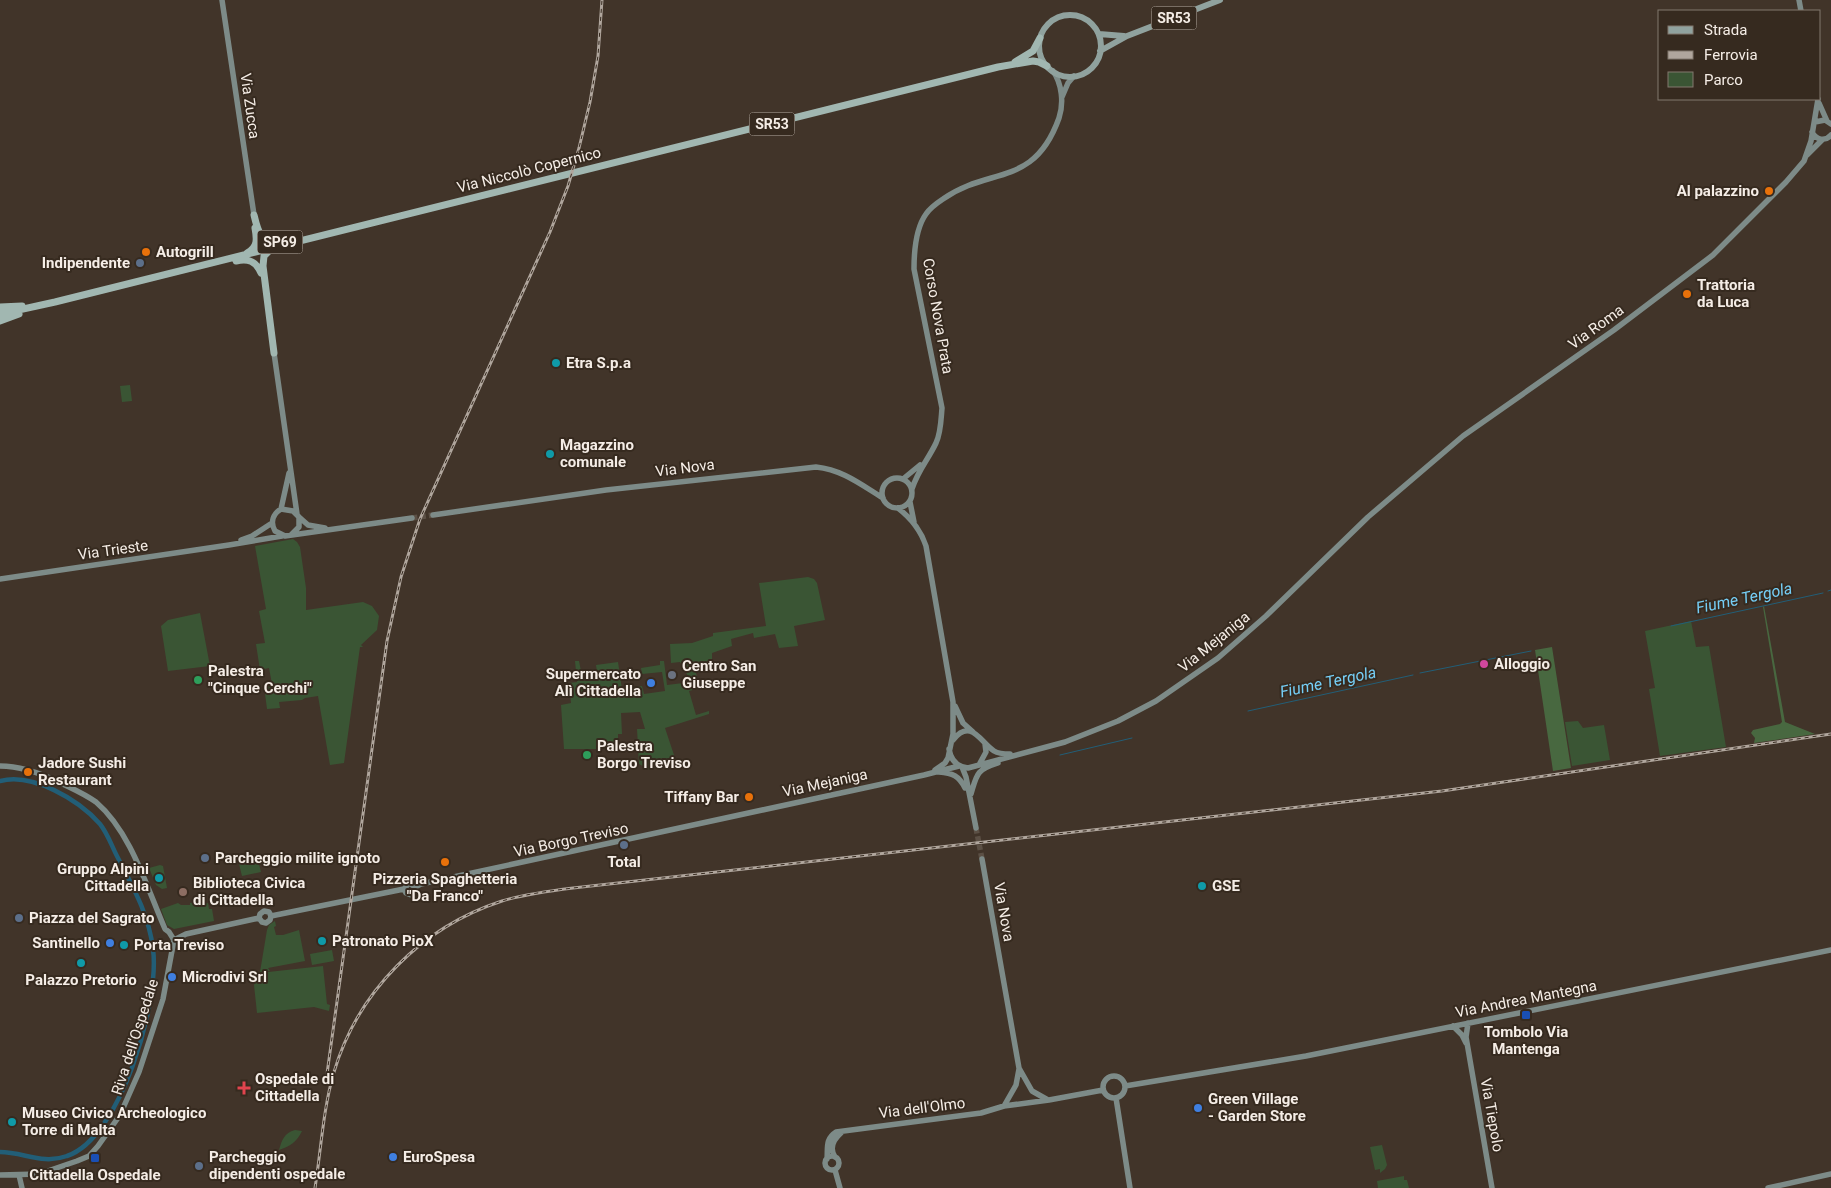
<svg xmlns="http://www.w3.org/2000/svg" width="1831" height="1188" viewBox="0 0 1831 1188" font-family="Roboto,sans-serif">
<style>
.green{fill:#3a5534}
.forest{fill:#486840}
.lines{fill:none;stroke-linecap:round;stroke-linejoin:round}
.stream{stroke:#225e77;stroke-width:1}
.canal{stroke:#225e77;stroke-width:4.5}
.secondary-tunnel{stroke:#5c5045;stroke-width:5.5;stroke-dasharray:5.5 3;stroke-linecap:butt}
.secondary{stroke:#7d8b88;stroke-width:5.5}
.primary{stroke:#90a29e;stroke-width:6}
.highway{stroke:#a1b7b1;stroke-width:7}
.rail-casing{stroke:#b0a69d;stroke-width:3}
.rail{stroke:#362a1f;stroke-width:1;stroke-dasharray:4;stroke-linecap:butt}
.food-dot{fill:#e8710a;stroke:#362a1f;stroke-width:2}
.service-dot{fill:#5c6f8a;stroke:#362a1f;stroke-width:2}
.culture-dot{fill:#0f9aa8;stroke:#362a1f;stroke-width:2}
.hotel-dot{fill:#d1479c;stroke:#362a1f;stroke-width:2}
.worship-dot{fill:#6b7280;stroke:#362a1f;stroke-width:2}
.leisure-dot{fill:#2e9e5b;stroke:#362a1f;stroke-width:2}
.shop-dot{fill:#3f7fe0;stroke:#362a1f;stroke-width:2}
.education-dot{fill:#8d6e63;stroke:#362a1f;stroke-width:2}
.transit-dot{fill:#1a4fb4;stroke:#362a1f;stroke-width:2}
.health-dot{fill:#e0444e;stroke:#362a1f;stroke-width:2}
.labels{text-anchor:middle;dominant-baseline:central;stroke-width:4;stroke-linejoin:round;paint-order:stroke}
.shield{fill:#362a1f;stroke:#bcb2aa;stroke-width:1}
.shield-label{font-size:14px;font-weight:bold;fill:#f5ede6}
.street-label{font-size:15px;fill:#f5ede6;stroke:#362a1f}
.poi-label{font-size:15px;font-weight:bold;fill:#f5ede6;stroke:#362a1f;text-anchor:start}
.water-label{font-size:16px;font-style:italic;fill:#75cef6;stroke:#362a1f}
</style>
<rect width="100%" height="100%" fill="#413429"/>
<path class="green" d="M 130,385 L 132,401 L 122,402 L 120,386 Z
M 293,539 L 297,542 L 300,547 L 306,588 L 306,610 L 363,602 L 372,606 L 379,616 L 377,630 L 361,645 L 363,647 L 360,647 L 344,763 L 330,765 L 318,696 L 305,698 L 302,700 L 279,702 L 280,708 L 267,709 L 264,686 L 272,684 L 269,668 L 260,670 L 256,644 L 265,643 L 259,611 L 266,609 L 255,546 Z
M 808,577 L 814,579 L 817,583 L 825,620 L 794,626 L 798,646 L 779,648 L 775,634 L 754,638 L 753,633 L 731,639 L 732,646 L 712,653 L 712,660 L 703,663 L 705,671 L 696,673 L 700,688 L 689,691 L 696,715 L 709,711 L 709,714 L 665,728 L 675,758 L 650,770 L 639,764 L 637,729 L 645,729 L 640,712 L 621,713 L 622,734 L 618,734 L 618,749 L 564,749 L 561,705 L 571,703 L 569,683 L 577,682 L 575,661 L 579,661 L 583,681 L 598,679 L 596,665 L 618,662 L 622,689 L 642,686 L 644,694 L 665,691 L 662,672 L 642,674 L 641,668 L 660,665 L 660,661 L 664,661 L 667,685 L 683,683 L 688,676 L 680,662 L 671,663 L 670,644 L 692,643 L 713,636 L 713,633 L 766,626 L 759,583 Z
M 200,613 L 210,666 L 168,671 L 161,626 L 168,620 Z
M 1691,621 L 1696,647 L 1709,646 L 1726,747 L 1660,756 L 1649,689 L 1655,688 L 1645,631 Z
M 1578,721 L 1583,728 L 1604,725 L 1610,760 L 1572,766 L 1565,722 Z
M 258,860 L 261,872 L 242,876 L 239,864 Z
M 160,865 L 163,866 L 167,888 L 162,889 L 156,885 L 149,868 Z
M 202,900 L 203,904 L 208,903 L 209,909 L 212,909 L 214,921 L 174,929 L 167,925 L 161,909 L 178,903 L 181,905 L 190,905 L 190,903 Z
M 275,921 L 276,926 L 274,927 L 276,935 L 283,935 L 299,930 L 305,961 L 268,968 L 270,971 L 260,972 L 267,930 L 269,925 Z
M 332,950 L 334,961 L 312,965 L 310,954 Z
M 323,966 L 327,1004 L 330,1005 L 329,1011 L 314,1007 L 257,1013 L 254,985 L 259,973 Z
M 295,1130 L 302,1131 C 297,1142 290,1146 279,1150 C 282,1140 284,1133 295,1130 Z
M 1382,1145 L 1387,1165 L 1385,1169 L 1380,1173 L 1380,1169 L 1375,1170 L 1370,1147 Z
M 1404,1176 L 1404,1180 L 1407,1180 L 1409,1188 L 1378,1188 L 1377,1181 Z"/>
<path class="forest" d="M 1764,606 L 1785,722 L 1815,734 L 1754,743 L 1755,738 L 1751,733 L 1753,730 L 1780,724 L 1782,722 L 1763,607 Z
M 1552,647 L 1571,768 L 1553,771 L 1535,650 Z"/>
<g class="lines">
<path class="stream" d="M 1828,591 L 1831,590
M 1671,626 L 1823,593
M 1420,673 L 1531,651
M 1248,711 L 1413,675
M 1060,755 L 1132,738"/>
<path class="canal" d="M 0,781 C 32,772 79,800 100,824 C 108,834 112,847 118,858 C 133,887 149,915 153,949 C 160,1001 121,1138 67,1156 C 42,1165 24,1152 0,1152"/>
<path class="secondary-tunnel" d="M 412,518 L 433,515
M 976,828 L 982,859"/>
<path class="secondary" d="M 222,0 L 254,215
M 1799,0 L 1801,11
M 1062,97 L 1068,83 L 1074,76
M 1819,103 L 1827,121
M 1815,122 L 1825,120 L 1831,124
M 1812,132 C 1816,140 1825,142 1831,135
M 1807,155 L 1822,140
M 274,353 L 297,514
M882 493a15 15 0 1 1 30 0a15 15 0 1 1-30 0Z
M 903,479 L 920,465
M 912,489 C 918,470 928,460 936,443 C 941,433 941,419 942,408 L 914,269 C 914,253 916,228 926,214 C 930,208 937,203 943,199 C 990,166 1034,188 1059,118 C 1064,103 1062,84 1053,71
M 910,502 L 914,522
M 898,508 C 911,518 921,531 926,546 L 953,702 L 953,734 L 948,758 L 945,763 L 935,770
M 281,509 L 289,473
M 433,515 L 606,490 L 816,467 C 843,470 860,484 883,498
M 299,517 L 308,525 L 325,528
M 291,535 L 299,527 L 299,517 L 293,511 L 281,509 C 273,514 270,522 275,531 L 285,536 L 412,518
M 241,540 L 252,536 L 272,523
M 0,579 L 229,545 L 282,536
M 955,706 L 963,723 L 973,732
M 953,740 C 971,717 981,743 994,751 C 999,754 1004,754 1010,754
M 949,749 C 951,761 957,767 968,768 L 1065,742 L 1118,721 L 1156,701 L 1218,658 L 1266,616 L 1368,517 L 1463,436 L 1614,330 L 1713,255 L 1786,182 L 1804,161 L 1811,141 L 1818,99
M 980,763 L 986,752 L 985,744
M 0,766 C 21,766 40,773 59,782 C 71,788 85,794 96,802 C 131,832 147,888 165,929 L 169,932 L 174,940 L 163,999 L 139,1072 L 120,1115 L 98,1146 L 89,1156 L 77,1161 L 39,1174 L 0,1175
M 962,767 L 966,777 L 976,828
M 939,772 C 953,773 959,776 965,788
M 971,794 C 977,774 976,770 998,763
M 982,859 L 1019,1068 L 1032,1091 L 1048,1100
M 404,889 L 406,893 L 411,895 L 415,892 L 415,887 L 421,884 L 924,775 L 959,766
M 271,916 L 404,889 L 409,883 L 415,887
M 259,918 L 260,914 L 264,911 L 269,912 L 271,916
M 174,940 L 186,934 L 259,918 L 262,922 L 266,923 L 270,920 L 271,916
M 1468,1023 L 1466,1037 L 1492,1188
M 1453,1026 L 1462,1035 L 1466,1043
M1103 1087a11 11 0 1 1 22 0a11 11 0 1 1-22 0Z
M 1125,1086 L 1306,1056 L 1831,950
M 1116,1098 L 1130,1188
M 1004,1106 L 1016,1085 L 1019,1069
M825 1163a7 7 0 1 1 14 0a7 7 0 1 1-14 0Z
M 835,1157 C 829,1148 833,1140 841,1133
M 827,1159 C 828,1148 825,1139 836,1132 L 981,1113 L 1004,1106 L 1049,1100 L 1103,1090
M 835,1170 L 840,1188
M 19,1175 L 22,1188
M 1768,1188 L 1831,1174"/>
<path class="primary" d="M1039 46a31 31 0 1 1 62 0a31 31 0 1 1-62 0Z
M 1099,34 L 1124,36
M 1100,51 L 1127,36 L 1220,0"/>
<path class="highway" d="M 1015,62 L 1033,51 L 1040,38
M 254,215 C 258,232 261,246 282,241
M 271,249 L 264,256 L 263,266 L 274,353
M 247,253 C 258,247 257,239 255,228
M 236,261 C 248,258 256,261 261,273
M 0,307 L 22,306
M 0,314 L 55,302 L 998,67 L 1033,61 L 1039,62 L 1047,66
M 0,321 L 19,314"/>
<defs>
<path id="rail" d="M 326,1081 L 387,641 L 401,577 L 420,519 L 550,232 L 568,186 L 579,148 L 590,102 L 598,56 L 602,0
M 315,1188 C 321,1150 323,1109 334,1072 C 358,991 422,927 502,901 C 525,894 549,891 573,888 L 1442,791 L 1831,734"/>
</defs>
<use href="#rail" class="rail-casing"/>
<use href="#rail" class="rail"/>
</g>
<g class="food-dot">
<circle cx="1769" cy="191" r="5"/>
<circle cx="146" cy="252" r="5"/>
<circle cx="1687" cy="294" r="5"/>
<circle cx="28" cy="772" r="5"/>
<circle cx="749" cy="797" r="5"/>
<circle cx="445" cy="862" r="5"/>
</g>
<g class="service-dot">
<circle cx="140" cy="263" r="5"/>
<circle cx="624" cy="845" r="5"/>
<circle cx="205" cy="858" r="5"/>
<circle cx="19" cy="918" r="5"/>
<circle cx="199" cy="1166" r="5"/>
</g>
<g class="culture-dot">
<circle cx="556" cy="363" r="5"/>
<circle cx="550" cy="454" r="5"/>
<circle cx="159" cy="878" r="5"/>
<circle cx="1202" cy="886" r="5"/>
<circle cx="322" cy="941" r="5"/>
<circle cx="124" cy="945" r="5"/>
<circle cx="81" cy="963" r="5"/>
<circle cx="12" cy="1122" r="5"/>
</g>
<circle class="hotel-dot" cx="1484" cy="664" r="5"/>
<circle class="worship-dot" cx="672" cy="675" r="5"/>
<g class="leisure-dot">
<circle cx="198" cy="680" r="5"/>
<circle cx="587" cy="755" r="5"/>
</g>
<g class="shop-dot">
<circle cx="651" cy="683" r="5"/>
<circle cx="110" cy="943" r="5"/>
<circle cx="172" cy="977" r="5"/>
<circle cx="1198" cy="1108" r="5"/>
<circle cx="393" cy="1157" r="5"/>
</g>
<circle class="education-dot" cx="183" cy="892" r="5"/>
<g class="transit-dot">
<rect x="1521" y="1010" width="10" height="10" rx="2.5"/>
<rect x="90" y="1153" width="10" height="10" rx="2.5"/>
</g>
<path class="health-dot" d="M241.5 1080.5h5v5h5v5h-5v5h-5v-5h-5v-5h5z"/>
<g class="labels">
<g class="shield">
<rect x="1151.5" y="6.5" width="45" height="23" rx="4"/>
<rect x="749.5" y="112.5" width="45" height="23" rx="4"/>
<rect x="257.5" y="230.5" width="45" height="23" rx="4"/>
</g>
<g class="shield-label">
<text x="1174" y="18">SR53</text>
<text x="772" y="124">SR53</text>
<text x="280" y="242">SP69</text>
</g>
<g class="street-label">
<text transform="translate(250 106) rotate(82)">Via Zucca</text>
<text transform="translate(529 170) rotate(-14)">Via Niccolò Copernico</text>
<text transform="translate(938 316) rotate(80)">Corso Nova Prata</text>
<text transform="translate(1596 327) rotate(-36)">Via Roma</text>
<text transform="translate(685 468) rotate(-7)">Via Nova</text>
<text transform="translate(113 550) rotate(-8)">Via Trieste</text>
<text transform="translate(1214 642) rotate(-39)">Via Mejaniga</text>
<text transform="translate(825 783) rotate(-12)">Via Mejaniga</text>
<text transform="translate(571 840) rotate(-12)">Via Borgo Treviso</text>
<text transform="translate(1004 912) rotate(80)">Via Nova</text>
<text transform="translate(1526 999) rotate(-11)">Via Andrea Mantegna</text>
<text transform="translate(135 1037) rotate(-72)">Riva dell'Ospedale</text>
<text transform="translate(922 1108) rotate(-7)">Via dell'Olmo</text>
<text transform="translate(1492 1115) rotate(80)">Via Tiepolo</text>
</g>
<g class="poi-label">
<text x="1759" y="191" text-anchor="end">Al palazzino</text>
<text x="156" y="252">Autogrill</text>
<text x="130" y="263" text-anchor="end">Indipendente</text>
<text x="1697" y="285">Trattoria<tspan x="1697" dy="17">da Luca</tspan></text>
<text x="566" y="363">Etra S.p.a</text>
<text x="560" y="445">Magazzino<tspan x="560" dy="17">comunale</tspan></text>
<text x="1494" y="664">Alloggio</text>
<text x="682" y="666">Centro San<tspan x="682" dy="17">Giuseppe</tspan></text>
<text x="208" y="671">Palestra<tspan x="208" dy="17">"Cinque Cerchi"</tspan></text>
<text x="641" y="674" text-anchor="end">Supermercato<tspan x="641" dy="17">Alì Cittadella</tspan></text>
<text x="597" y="746">Palestra<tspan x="597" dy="17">Borgo Treviso</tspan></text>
<text x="38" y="763">Jadore Sushi<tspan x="38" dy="17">Restaurant</tspan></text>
<text x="739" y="797" text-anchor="end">Tiffany Bar</text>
<text x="215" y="858">Parcheggio milite ignoto</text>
<text x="624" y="862" text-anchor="middle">Total</text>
<text x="149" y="869" text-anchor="end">Gruppo Alpini<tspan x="149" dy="17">Cittadella</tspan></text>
<text x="445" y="879" text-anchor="middle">Pizzeria Spaghetteria<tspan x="445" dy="17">"Da Franco"</tspan></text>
<text x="193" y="883">Biblioteca Civica<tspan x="193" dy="17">di Cittadella</tspan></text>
<text x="1212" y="886">GSE</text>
<text x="29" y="918">Piazza del Sagrato</text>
<text x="332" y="941">Patronato PioX</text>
<text x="100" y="943" text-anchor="end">Santinello</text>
<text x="134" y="945">Porta Treviso</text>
<text x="182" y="977">Microdivi Srl</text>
<text x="81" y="980" text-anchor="middle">Palazzo Pretorio</text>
<text x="1526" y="1032" text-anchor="middle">Tombolo Via<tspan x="1526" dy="17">Mantenga</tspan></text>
<text x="255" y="1079">Ospedale di<tspan x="255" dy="17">Cittadella</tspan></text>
<text x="1208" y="1099">Green Village<tspan x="1208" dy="17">- Garden Store</tspan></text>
<text x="22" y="1113">Museo Civico Archeologico<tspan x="22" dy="17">Torre di Malta</tspan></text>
<text x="209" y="1157">Parcheggio<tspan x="209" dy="17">dipendenti ospedale</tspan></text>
<text x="403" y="1157">EuroSpesa</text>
<text x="95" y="1175" text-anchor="middle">Cittadella Ospedale</text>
</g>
<g class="water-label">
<text transform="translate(1744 598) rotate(-12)">Fiume Tergola</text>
<text transform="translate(1328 682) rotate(-12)">Fiume Tergola</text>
</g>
</g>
<rect x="1658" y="10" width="162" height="90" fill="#362a1f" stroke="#82786f"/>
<rect x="1668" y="26" width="25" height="8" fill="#90a29e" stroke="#82786f"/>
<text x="1704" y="35" font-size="15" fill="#f5ede6">Strada</text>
<rect x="1668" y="51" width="25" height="8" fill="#b0a69d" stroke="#82786f"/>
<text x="1704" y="60" font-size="15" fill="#f5ede6">Ferrovia</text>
<rect x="1668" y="72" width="25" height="15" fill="#3a5534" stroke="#82786f"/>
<text x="1704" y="85" font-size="15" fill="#f5ede6">Parco</text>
</svg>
